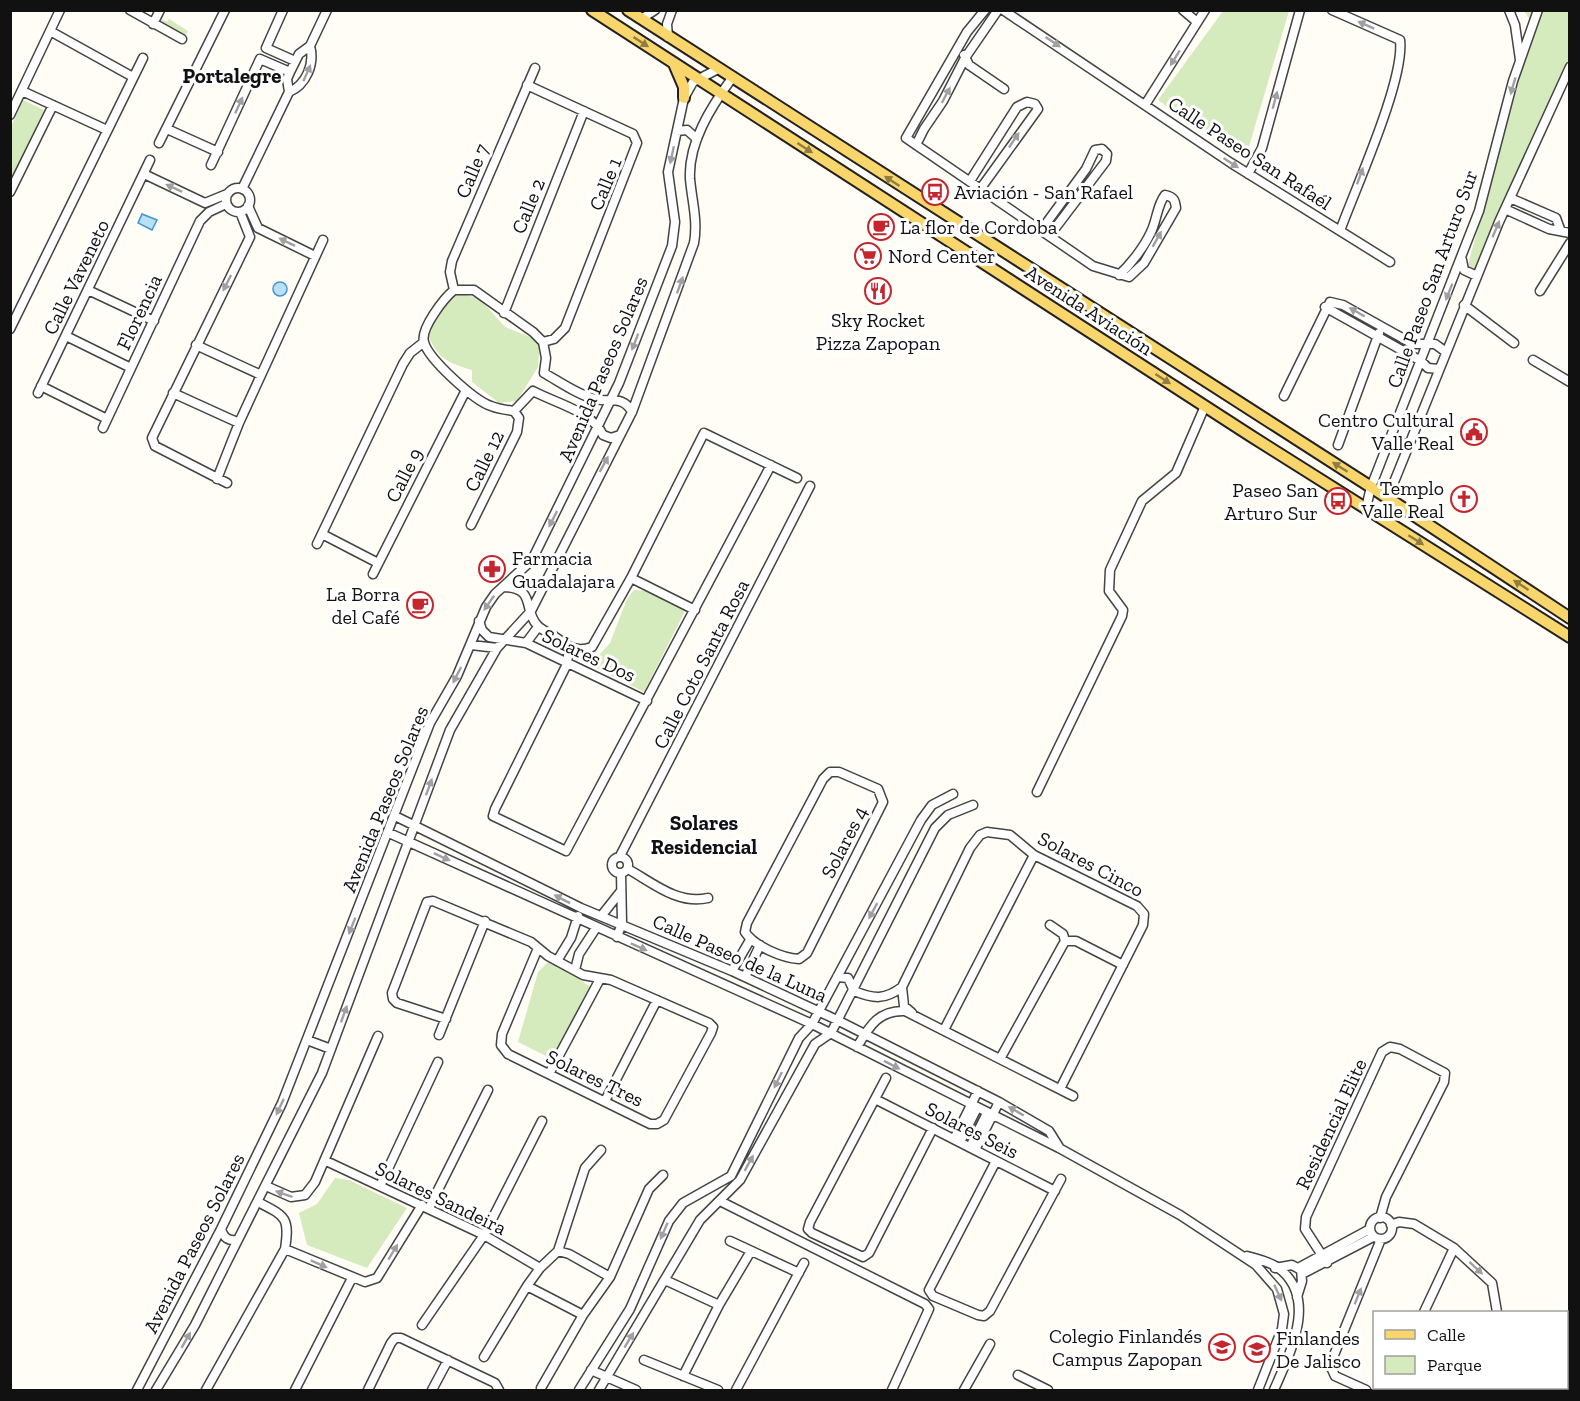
<svg xmlns="http://www.w3.org/2000/svg" width="1580" height="1401" viewBox="0 0 1580 1401" font-family="'Zilla Slab',serif">
<style>
.green{fill:#d5ebbd}
.water{fill:#b9e0f7;stroke:#3f96cf;stroke-width:1.5}
.lines{fill:none;stroke-linecap:round;stroke-linejoin:round}
.minor-casing{stroke:#444;stroke-width:11}
.major-casing{stroke:#222;stroke-width:14}
.minor{stroke:#fff;stroke-width:8}
.major{stroke:#f9d66b;stroke-width:10}
.oneway{fill:#a0a0a0}
.oneway2{fill:#917d42}
.labels{text-anchor:middle;dominant-baseline:central;stroke-width:6;stroke-linejoin:round;paint-order:stroke}
.street-label{font-size:20px;fill:#111;stroke:#fff}
.poi-label{font-size:20px;fill:#111;stroke:#fff;text-anchor:start}
.neighbourhood-label{font-size:21px;font-weight:bold;fill:#111;stroke:#fff}
</style>
<rect width="100%" height="100%" fill="#fffdf5"/>
<path class="green" d="M 1223,11 L 1289,11 L 1245,160 L 1158,100 Z
M 1524,11 L 1569,11 L 1569,62 L 1477,270 L 1468,265 L 1522,64 L 1535,27 Z
M 162,19 L 167,22 L 169,19 L 188,31 L 186,35 L 161,22 Z
M 23,100 L 44,110 L 11,180 L 11,127 Z
M 456,293 L 479,298 L 505,327 L 540,341 L 538,367 L 517,401 L 499,403 L 472,382 L 472,370 C 445,362 438,358 426,332 Z
M 634,590 C 655,591 669,597 685,611 L 644,692 L 590,665 L 610,643 L 627,599 Z
M 548,962 L 565,969 L 590,987 L 554,1060 L 518,1042 L 538,972 Z
M 335,1178 L 349,1180 L 407,1208 L 367,1268 L 307,1245 L 299,1213 L 317,1204 Z"/>
<path class="water" d="M 142,214 L 157,220 L 152,230 L 138,223 Z
M273 289a7 7 0 1 1 14 0a7 7 0 1 1-14 0Z"/>
<g class="lines">
<defs>
<path id="minor" d="M 130,10 L 182,39
M 283,10 L 266,48 L 295,61
M 985,10 L 967,32 L 906,138 L 1093,266 L 1129,277 L 1144,263 L 1176,208 C 1175,200 1174,197 1165,195 C 1157,205 1157,220 1151,232 C 1144,247 1131,264 1119,275
M 1003,10 L 1231,163 L 1390,262
M 1183,10 L 1197,22
M 1332,10 L 1400,40 C 1405,80 1355,189 1340,231
M 1509,10 L 1515,25 L 1520,60
M 641,19 L 655,10
M 153,24 L 160,10
M 50,31 L 133,77
M 668,37 L 667,24 L 672,10
M 964,55 L 969,65 L 1004,89
M 527,85 L 633,134 L 637,143 L 565,328 L 554,339 L 543,342
M 22,91 L 107,130
M 289,92 C 306,85 315,64 310,46
M 1145,105 L 1205,10
M 10,115 L 60,10
M 167,129 L 218,152
M 677,131 L 687,130 L 697,139
M 159,143 L 225,10
M 916,145 L 924,129 L 943,101 L 965,58 L 998,10
M 211,165 L 260,59 L 290,72
M 144,174 L 205,203 L 227,194
M 1248,174 L 1262,148 L 1300,10
M 970,181 L 1017,107 L 1027,102 L 1035,104 L 1038,109 L 981,188
M226 200a12 12 0 1 1 24 0a12 12 0 1 1-24 0Z
M 242,189 L 289,92 L 287,79 L 290,72 L 299,54 L 310,46 L 327,10
M 10,192 L 53,105
M 1510,198 L 1556,218 L 1560,229
M 248,206 L 258,228 L 315,256
M 1505,209 L 1549,229 L 1570,233
M 1042,229 L 1086,169 L 1095,150 L 1102,149 L 1107,154 L 1106,161 L 1050,235
M 1462,260 L 1464,270 L 1477,276
M 88,290 L 154,321
M 454,290 L 450,272 L 452,261 L 535,68
M 1540,291 L 1570,243
M 1464,305 L 1514,343
M 1325,307 L 1421,361 L 1428,368 L 1439,369
M 504,313 L 584,111
M 10,329 L 143,58
M 66,336 L 131,368
M 196,345 L 261,375
M 1533,360 L 1570,382
M 41,386 L 107,419
M 38,393 L 150,160
M 173,393 L 239,423
M 1284,396 L 1330,302 L 1343,305 L 1413,344 L 1435,344 L 1446,352
M 514,411 C 507,410 498,409 491,406 C 475,401 428,359 424,342 C 420,329 444,298 454,290 L 474,290 L 533,332 L 543,342 L 546,358 L 544,373 C 560,382 578,395 595,399 C 611,403 623,395 632,412
M 514,411 L 533,391 C 555,403 592,411 603,435 L 611,438 L 620,435
M 103,428 L 200,221 L 209,212 L 226,204
M 1391,438 L 1408,445
M 1338,445 L 1379,333
M 217,479 L 239,423 L 323,240
M 227,483 L 155,446 L 152,438 L 250,237 L 240,212
M 1388,497 L 1499,222 L 1570,67
M 1366,508 L 1371,487 L 1479,211 L 1513,81 L 1538,10
M 471,525 L 517,432 L 519,418 L 514,411
M 322,534 L 378,563
M 317,544 L 403,364 L 410,353 L 424,342
M 373,574 L 466,390
M 631,578 L 695,610
M 504,587 C 537,588 522,610 538,626 C 542,630 549,633 554,636 C 568,646 575,653 592,647 L 631,578 L 704,433 L 797,478
M 479,621 L 482,630 L 489,637 L 526,643 L 647,701
M 526,643 L 538,627
M 471,645 L 497,648
M 569,648 L 567,664 L 495,809 L 493,816 L 566,851 L 771,465
M 830,772 L 839,772 L 878,789 L 883,802 L 807,953 L 799,959 C 782,958 754,946 745,932 L 747,923 L 823,779 Z
M 1037,792 L 1122,616 L 1123,610 L 1109,591 L 1110,570 L 1142,501 L 1176,473 L 1205,406
M 395,816 L 581,908 L 732,971 L 837,1020 L 999,1102 L 1049,1131 L 1059,1147
M 389,833 L 812,1024 L 1059,1148 L 1180,1215 L 1256,1265 L 1277,1289 L 1284,1314 L 1282,1329 L 1258,1390
M 620,856 L 810,486
M612 865a8 8 0 1 1 16 0a8 8 0 1 1-16 0Z
M 628,869 C 653,883 678,905 708,898
M 602,915 L 621,891
M 1050,925 L 1063,934 L 1065,941
M 617,937 L 622,923 L 621,873
M 557,961 L 571,938 L 578,916
M 575,970 L 579,954 L 596,928
M 732,971 L 750,940
M 745,977 L 760,945
M 837,977 L 848,978 L 854,991 C 874,999 885,1000 902,987 L 970,848 L 980,835 L 987,832 L 1010,835 L 1034,855 L 1137,906 L 1144,914 L 1143,925 L 1060,1089
M 902,987 L 904,1006 L 912,1013
M 446,1019 L 397,1003 L 393,999 L 392,993 L 427,902 L 433,901 L 531,942 L 548,956 L 583,975 L 611,980 L 709,1023 L 713,1027 L 711,1033 L 664,1120 L 657,1124 L 650,1124 L 508,1054 L 501,1045 L 502,1034 L 538,948
M 944,1030 L 1034,855
M 439,1035 L 485,921
M 307,1040 L 331,1049
M 857,1047 C 869,1027 878,1010 905,1011 L 1073,1096
M 1000,1059 L 1065,941 L 1076,941 L 1123,965
M 549,1074 L 600,979
M 886,1078 L 810,1222 L 808,1229 L 812,1233 L 863,1257 L 869,1253 L 933,1128
M 875,1099 L 1055,1191
M 605,1101 L 657,1000
M 954,1139 L 978,1091
M 960,1142 L 977,1108
M 970,1147 L 987,1113
M 975,1150 L 999,1102
M 326,1161 L 484,1235 L 540,1268
M 996,1161 L 929,1290 L 933,1296 L 978,1315 L 984,1316 L 990,1311 L 1061,1179
M 266,1186 L 291,1197 L 305,1195 L 315,1182 L 378,1036
M 380,1186 L 438,1062
M 720,1201 L 925,1304 L 929,1309 L 892,1390
M 429,1208 L 488,1090
M1370 1228a11 11 0 1 1 22 0a11 11 0 1 1-22 0Z
M 1391,1225 L 1399,1222 L 1414,1224 L 1454,1248 L 1492,1283 L 1497,1312
M 221,1229 C 224,1238 228,1241 237,1240
M 730,1241 L 799,1273
M 285,1249 L 365,1282 L 377,1278 L 422,1205
M 558,1251 L 585,1168 L 601,1150
M 1247,1256 C 1257,1259 1268,1261 1277,1267 C 1320,1297 1289,1355 1274,1390
M 1327,1263 L 1305,1229 L 1306,1217 L 1382,1052 L 1390,1047 L 1400,1049 L 1445,1073 L 1444,1082 L 1386,1197 L 1380,1218
M 1275,1268 L 1292,1265 L 1301,1270 L 1302,1281 L 1297,1297
M 1298,1268 L 1370,1229
M 1302,1274 L 1373,1237
M 665,1280 L 719,1305
M 1424,1312 L 1454,1248
M 583,1315 L 527,1286 L 540,1268 L 558,1251 L 569,1254 L 610,1277
M 422,1325 L 484,1235 L 542,1121
M 484,1357 L 527,1286
M 644,1360 L 718,1390
M 591,1370 L 636,1390
M 1018,1375 L 1048,1390
M 683,1376 L 719,1305 L 751,1251
M 541,1388 L 583,1315 L 610,1277 L 649,1189 L 663,1175
M 137,1390 L 221,1229 L 282,1103 L 430,723 L 457,676 L 486,607 L 495,594 L 532,560 L 619,383 L 672,246 L 675,222 L 668,172 L 684,98 L 693,82 L 718,69
M 156,1390 L 195,1325 L 322,1073 L 450,730 L 497,648 L 531,611 L 632,412 L 694,243 C 698,221 692,201 690,179 C 688,143 711,107 732,78
M 206,1390 L 285,1249 C 290,1217 285,1216 258,1202
M 295,1390 L 352,1278
M 368,1390 L 391,1343 L 395,1338 L 401,1338 L 495,1383 L 499,1390
M 432,1390 L 448,1360
M 579,1390 L 630,1309 L 669,1221 L 683,1203 L 731,1176 L 799,1038 L 812,1024 L 921,820 L 932,805 L 953,794
M 599,1390 L 700,1220 L 740,1180 L 815,1044 L 831,1033 L 935,828 L 948,815 L 973,805
M 736,1390 L 804,1263
M 964,1390 L 990,1344
M 1366,1390 L 1335,1376 L 1330,1365 L 1381,1239
M 1387,1390 L 1388,1388
M 1466,1390 L 1467,1388"/>
<path id="major" d="M 592,10 L 1251,436 L 1570,637
M 628,10 L 1371,487 L 1570,618
M 675,66 L 684,87 L 684,98"/>
</defs>
<use href="#minor" class="minor-casing"/>
<use href="#major" class="major-casing"/>
<use href="#minor" class="minor"/>
<use href="#major" class="major"/>
</g>
<defs><path id="oneway-solid" d="M-6-.8H1V-3.2L6.5 0L1 3.2V.8H-6Z" transform="scale(1.5)"/></defs>
<g class="oneway">
<use href="#oneway-solid" transform="translate(1366 25) rotate(-156)"/>
<use href="#oneway-solid" transform="translate(1053 42) rotate(34)"/>
<use href="#oneway-solid" transform="translate(1175 58) rotate(122)"/>
<use href="#oneway-solid" transform="translate(307 73) rotate(-66)"/>
<use href="#oneway-solid" transform="translate(1513 86) rotate(106)"/>
<use href="#oneway-solid" transform="translate(946 95) rotate(-62)"/>
<use href="#oneway-solid" transform="translate(1275 100) rotate(-75)"/>
<use href="#oneway-solid" transform="translate(239 105) rotate(-65)"/>
<use href="#oneway-solid" transform="translate(1014 140) rotate(-56)"/>
<use href="#oneway-solid" transform="translate(672 155) rotate(102)"/>
<use href="#oneway-solid" transform="translate(1231 163) rotate(33)"/>
<use href="#oneway-solid" transform="translate(1360 176) rotate(-70)"/>
<use href="#oneway-solid" transform="translate(174 188) rotate(-155)"/>
<use href="#oneway-solid" transform="translate(1496 229) rotate(-67)"/>
<use href="#oneway-solid" transform="translate(1157 239) rotate(-61)"/>
<use href="#oneway-solid" transform="translate(287 242) rotate(-154)"/>
<use href="#oneway-solid" transform="translate(227 283) rotate(117)"/>
<use href="#oneway-solid" transform="translate(680 285) rotate(-70)"/>
<use href="#oneway-solid" transform="translate(1449 292) rotate(112)"/>
<use href="#oneway-solid" transform="translate(1357 312) rotate(-150)"/>
<use href="#oneway-solid" transform="translate(635 342) rotate(111)"/>
<use href="#oneway-solid" transform="translate(604 464) rotate(-62)"/>
<use href="#oneway-solid" transform="translate(553 519) rotate(117)"/>
<use href="#oneway-solid" transform="translate(489 603) rotate(125)"/>
<use href="#oneway-solid" transform="translate(457 675) rotate(117)"/>
<use href="#oneway-solid" transform="translate(429 787) rotate(-70)"/>
<use href="#oneway-solid" transform="translate(442 857) rotate(25)"/>
<use href="#oneway-solid" transform="translate(562 899) rotate(-153)"/>
<use href="#oneway-solid" transform="translate(873 911) rotate(118)"/>
<use href="#oneway-solid" transform="translate(352 926) rotate(112)"/>
<use href="#oneway-solid" transform="translate(639 947) rotate(24)"/>
<use href="#oneway-solid" transform="translate(344 1014) rotate(-70)"/>
<use href="#oneway-solid" transform="translate(892 1065) rotate(27)"/>
<use href="#oneway-solid" transform="translate(778 1080) rotate(116)"/>
<use href="#oneway-solid" transform="translate(280 1107) rotate(115)"/>
<use href="#oneway-solid" transform="translate(1016 1111) rotate(-150)"/>
<use href="#oneway-solid" transform="translate(749 1163) rotate(-61)"/>
<use href="#oneway-solid" transform="translate(284 1194) rotate(-161)"/>
<use href="#oneway-solid" transform="translate(664 1231) rotate(114)"/>
<use href="#oneway-solid" transform="translate(393 1252) rotate(-59)"/>
<use href="#oneway-solid" transform="translate(319 1264) rotate(24)"/>
<use href="#oneway-solid" transform="translate(1476 1268) rotate(43)"/>
<use href="#oneway-solid" transform="translate(1278 1293) rotate(65)"/>
<use href="#oneway-solid" transform="translate(1358 1296) rotate(-68)"/>
<use href="#oneway-solid" transform="translate(186 1340) rotate(-60)"/>
<use href="#oneway-solid" transform="translate(629 1340) rotate(-59)"/>
</g>
<g class="oneway2">
<use href="#oneway-solid" transform="translate(641 42) rotate(33)"/>
<use href="#oneway-solid" transform="translate(805 148) rotate(33)"/>
<use href="#oneway-solid" transform="translate(892 181) rotate(-147)"/>
<use href="#oneway-solid" transform="translate(1163 379) rotate(33)"/>
<use href="#oneway-solid" transform="translate(1340 467) rotate(-148)"/>
<use href="#oneway-solid" transform="translate(1416 540) rotate(32)"/>
<use href="#oneway-solid" transform="translate(1521 585) rotate(-147)"/>
</g>
<defs>
<symbol id="bus-ring" viewBox="-11 -11 22 22"><circle r="9.5" fill="#fff" stroke="#c4262e" stroke-width="1.5"/><path d="M-5-6H5V4H4V6H2V4H-2V6H-4V4H-5ZM-3.5-4V0h7V-4ZM-3.5 1.2v1.5H-2V1.2ZM2 1.2v1.5H3.5V1.2Z" fill="#c4262e"/></symbol>
<symbol id="cafe-ring" viewBox="-11 -11 22 22"><circle r="9.5" fill="#fff" stroke="#c4262e" stroke-width="1.5"/><path d="M-5.5-4.5H6V0H3Q3 3.5 0 3.5H-2.5Q-5.5 3.5-5.5 0ZM3-3.2v2h1.7v-2ZM-6 4.5H4V6H-6Z" fill="#c4262e"/></symbol>
<symbol id="supermarket-ring" viewBox="-11 -11 22 22"><circle r="9.5" fill="#fff" stroke="#c4262e" stroke-width="1.5"/><path d="M-6-5.5h2.5l.6 2H6L4.5 2H-2.5L-4.4-4H-6ZM-1.5 3.2a1.3 1.3 0 1 0 .1 0ZM3 3.2a1.3 1.3 0 1 0 .1 0Z" fill="#c4262e"/></symbol>
<symbol id="restaurant-ring" viewBox="-11 -11 22 22"><circle r="9.5" fill="#fff" stroke="#c4262e" stroke-width="1.5"/><path d="M-5-6h1v4h1v-4h1v4h1v-4h1v5L-1.5 .5V6h-2V.5L-5-1ZM5-6V6H3V1.5H1.5Q1.5-4 5-6Z" fill="#c4262e"/></symbol>
<symbol id="civic-ring" viewBox="-11 -11 22 22"><circle r="9.5" fill="#fff" stroke="#c4262e" stroke-width="1.5"/><path d="M-.6-6.5H3V-4.5H.6V-3L4-1V1h2V6H-6V1h2V-1L-.6-3ZM-1.2 2.5V6h2.4V2.5Z" fill="#c4262e"/></symbol>
<symbol id="church-ring" viewBox="-11 -11 22 22"><circle r="9.5" fill="#fff" stroke="#c4262e" stroke-width="1.5"/><path d="M-1.2-6h2.4v3.5h3.3v2.4h-3.3V6h-2.4V-.1h-3.3v-2.4h3.3Z" fill="#c4262e"/></symbol>
<symbol id="pharmacy-ring" viewBox="-11 -11 22 22"><circle r="9.5" fill="#fff" stroke="#c4262e" stroke-width="1.5"/><path d="M-2-6h4v4h4v4h-4v4h-4v-4h-4v-4h4Z" fill="#c4262e"/></symbol>
<symbol id="school-ring" viewBox="-11 -11 22 22"><circle r="9.5" fill="#fff" stroke="#c4262e" stroke-width="1.5"/><path d="M0-5L7-2L0 1L-7-2ZM-4 1L0 2.5L4 1V4Q0 6-4 4Z" fill="#c4262e"/></symbol>
</defs>
<g fill-rule="evenodd">
<use href="#bus-ring" x="920" y="177" width="30" height="30"/>
<use href="#cafe-ring" x="866" y="212" width="30" height="30"/>
<use href="#supermarket-ring" x="853" y="241" width="30" height="30"/>
<use href="#restaurant-ring" x="863" y="276" width="30" height="30"/>
<use href="#civic-ring" x="1459" y="417" width="30" height="30"/>
<use href="#church-ring" x="1449" y="484" width="30" height="30"/>
<use href="#bus-ring" x="1323" y="486" width="30" height="30"/>
<use href="#pharmacy-ring" x="477" y="554" width="30" height="30"/>
<use href="#cafe-ring" x="405" y="590" width="30" height="30"/>
<use href="#school-ring" x="1207" y="1332" width="30" height="30"/>
<use href="#school-ring" x="1242" y="1334" width="30" height="30"/>
</g>
<g class="labels">
<g class="street-label">
<text transform="translate(1250 153) rotate(33)">Calle Paseo San Rafaél</text>
<text transform="translate(472 171) rotate(-67)">Calle 7</text>
<text transform="translate(605 184) rotate(-68)">Calle 1</text>
<text transform="translate(528 206) rotate(-68)">Calle 2</text>
<text transform="translate(76 277) rotate(-64)">Calle Vaveneto</text>
<text transform="translate(1432 279) rotate(-70)">Calle Paseo San Arturo Sur</text>
<text transform="translate(1089 310) rotate(33)">Avenida Aviación</text>
<text transform="translate(139 312) rotate(-65)">Florencia</text>
<text transform="translate(603 369) rotate(-67)">Avenida Paseos Solares</text>
<text transform="translate(484 461) rotate(-64)">Calle 12</text>
<text transform="translate(404 475) rotate(-63)">Calle 9</text>
<text transform="translate(589 655) rotate(25)">Solares Dos</text>
<text transform="translate(701 664) rotate(-63)">Calle Coto Santa Rosa</text>
<text transform="translate(385 799) rotate(-68)">Avenida Paseos Solares</text>
<text transform="translate(844 842) rotate(-63)">Solares 4</text>
<text transform="translate(1091 864) rotate(28)">Solares Cinco</text>
<text transform="translate(740 958) rotate(24)">Calle Paseo de la Luna</text>
<text transform="translate(595 1078) rotate(26)">Solares Tres</text>
<text transform="translate(1331 1124) rotate(-65)">Residencial Elite</text>
<text transform="translate(972 1130) rotate(27)">Solares Seis</text>
<text transform="translate(441 1198) rotate(26)">Solares Sandeira</text>
<text transform="translate(194 1243) rotate(-63)">Avenida Paseos Solares</text>
</g>
<g class="poi-label">
<text x="954" y="192">Aviación - San Rafael</text>
<text x="900" y="227">La flor de Cordoba</text>
<text x="888" y="256">Nord Center</text>
<text x="878" y="320" text-anchor="middle">Sky Rocket<tspan x="878" dy="23">Pizza Zapopan</tspan></text>
<text x="1454" y="420" text-anchor="end">Centro Cultural<tspan x="1454" dy="23">Valle Real</tspan></text>
<text x="1444" y="488" text-anchor="end">Templo<tspan x="1444" dy="23">Valle Real</tspan></text>
<text x="1318" y="490" text-anchor="end">Paseo San<tspan x="1318" dy="23">Arturo Sur</tspan></text>
<text x="512" y="558">Farmacia<tspan x="512" dy="23">Guadalajara</tspan></text>
<text x="400" y="594" text-anchor="end">La Borra<tspan x="400" dy="23">del Café</tspan></text>
<text x="1202" y="1336" text-anchor="end">Colegio Finlandés<tspan x="1202" dy="23">Campus Zapopan</tspan></text>
<text x="1276" y="1338">Finlandes<tspan x="1276" dy="23">De Jalisco</tspan></text>
</g>
<g class="neighbourhood-label">
<text x="232" y="75">Portalegre</text>
<text x="704" y="822">Solares<tspan x="704" dy="24">Residencial</tspan></text>
</g>
</g>
<rect width="1580" height="1401" fill="none" stroke="#111111" stroke-width="24"/>
<rect x="1373" y="1311" width="195" height="78" fill="#ffffff" stroke="#a0a0a0" stroke-width="1.5"/>
<rect x="1385" y="1330" width="30" height="9" fill="#f9d66b" stroke="#a0a0a0" stroke-width="1.5"/>
<text x="1427" y="1341" font-size="18" fill="#111111">Calle</text>
<rect x="1385" y="1356" width="30" height="18" fill="#d5ebbd" stroke="#a0a0a0" stroke-width="1.5"/>
<text x="1427" y="1371" font-size="18" fill="#111111">Parque</text>
</svg>
